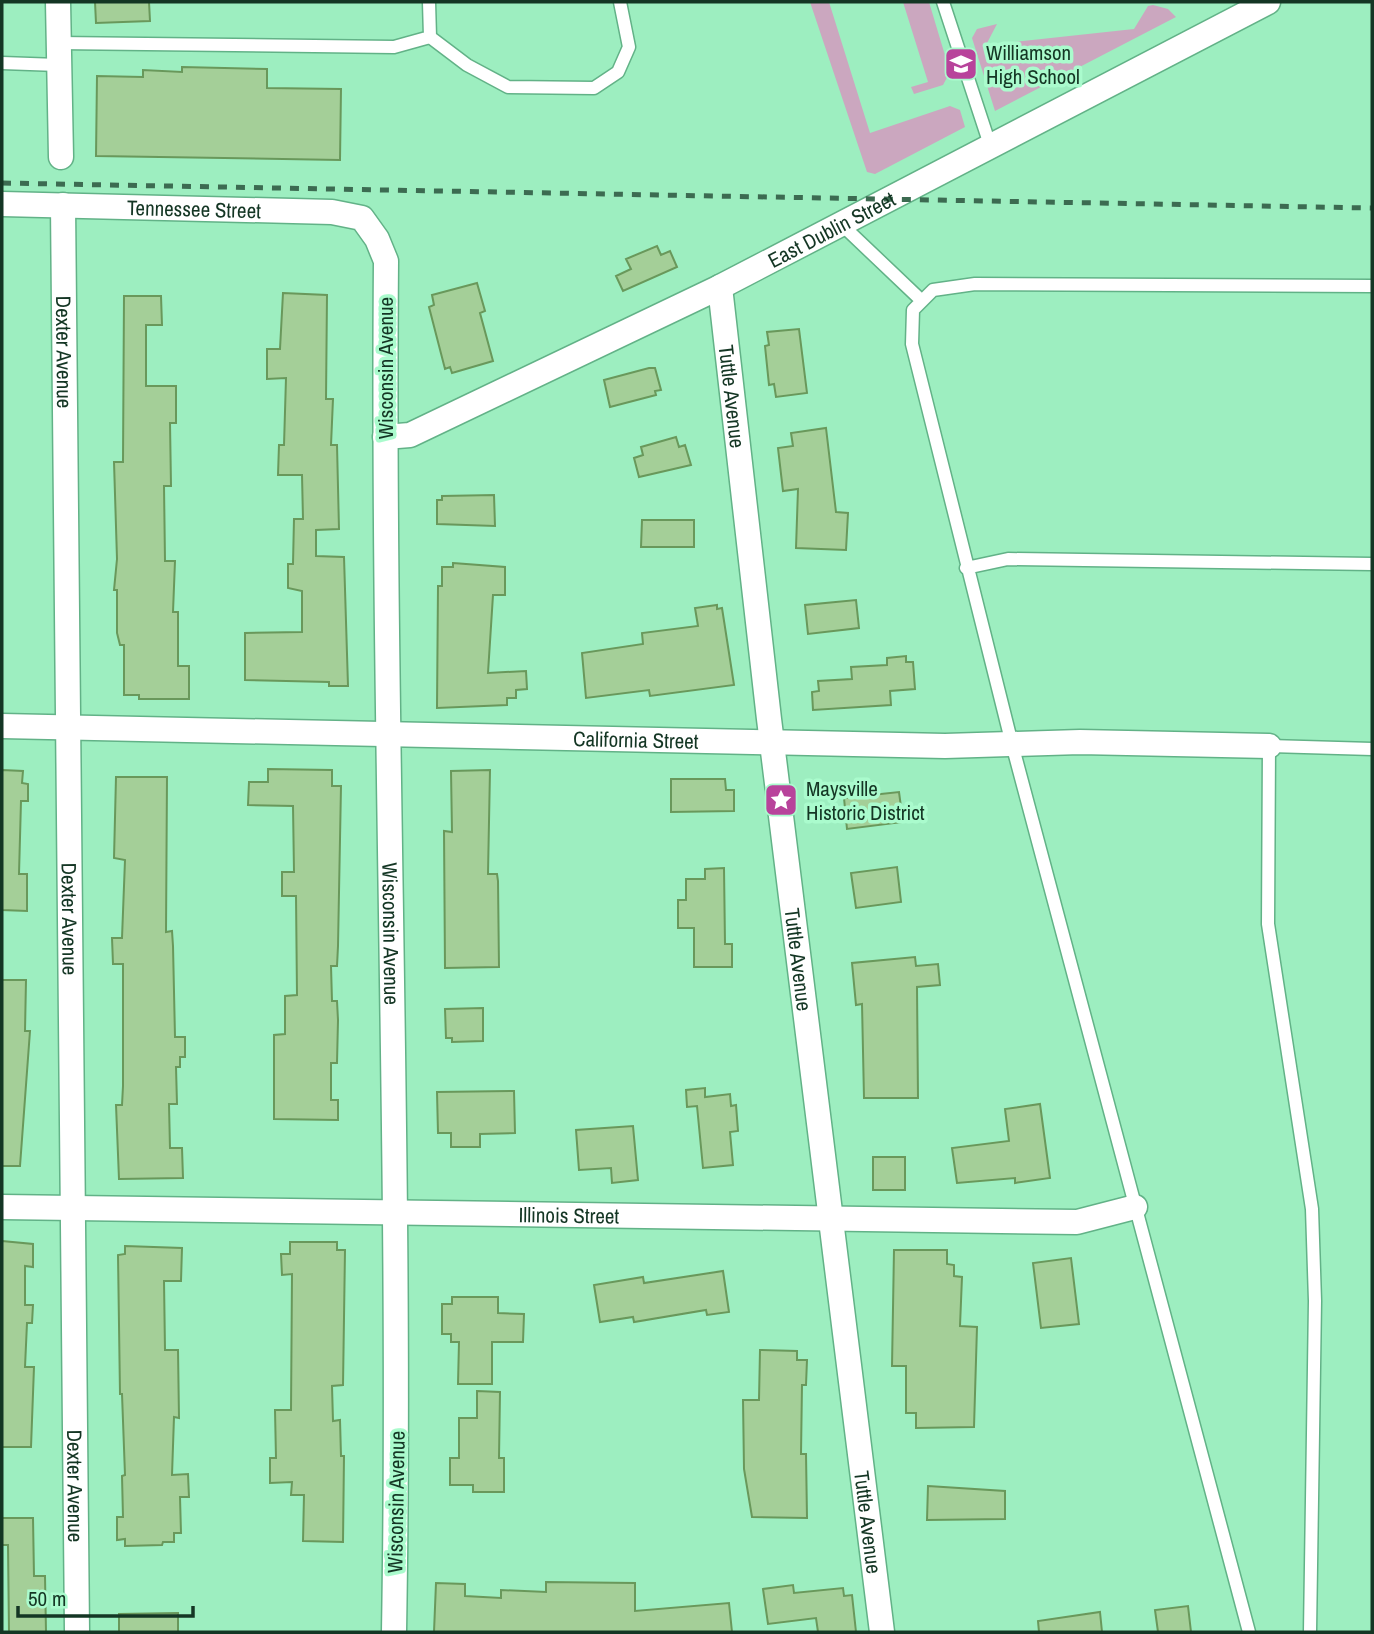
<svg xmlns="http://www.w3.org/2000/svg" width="1374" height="1634" viewBox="0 0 1374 1634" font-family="'Archivo Narrow',sans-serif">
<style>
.green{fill:#cba7bf}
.building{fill:#a4cf98;stroke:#69985b;stroke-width:2}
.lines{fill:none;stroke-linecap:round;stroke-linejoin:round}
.service-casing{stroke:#62b287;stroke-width:15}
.minor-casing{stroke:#62b287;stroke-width:27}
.service{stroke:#fff;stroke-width:12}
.minor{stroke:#fff;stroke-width:24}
.rail{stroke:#3c6b51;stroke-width:5;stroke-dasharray:9 9;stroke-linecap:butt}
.labels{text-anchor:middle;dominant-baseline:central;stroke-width:7;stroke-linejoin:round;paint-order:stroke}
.poi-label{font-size:21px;fill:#143624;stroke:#aafbcd;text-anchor:start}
.street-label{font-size:21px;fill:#143624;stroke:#aafbcd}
</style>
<rect width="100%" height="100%" fill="#9deec0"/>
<path class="green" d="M 810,2 L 829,2 L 870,133 L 950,106 L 960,110 L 965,127 L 875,174 L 867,172 Z
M 903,2 L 929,2 L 950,72 L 943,85 L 914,94 L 911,87 L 928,82 Z
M 1153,5 L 1168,9 L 1176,17 L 995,111 L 972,38 L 977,29 L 997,24 L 986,45 L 1134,29 L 1148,6 Z"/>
<path class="building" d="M 95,2 L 149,2 L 150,21 L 96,23 Z
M 182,67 L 267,69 L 267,88 L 341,89 L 340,160 L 96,156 L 97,76 L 143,77 L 143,70 L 182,72 Z
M 657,246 L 661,255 L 670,251 L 677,267 L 623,291 L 616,276 L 631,269 L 626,259 Z
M 477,283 L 485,311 L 480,313 L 493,361 L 452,373 L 450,367 L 445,369 L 429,307 L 434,305 L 432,295 Z
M 283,293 L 327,295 L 326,399 L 333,399 L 331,445 L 337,445 L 339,529 L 316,530 L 316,556 L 344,557 L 348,686 L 329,686 L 329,682 L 245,680 L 245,633 L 302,632 L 302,591 L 288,588 L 288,564 L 293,564 L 294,519 L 303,519 L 302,475 L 278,475 L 279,445 L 284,445 L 286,378 L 267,379 L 267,349 L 280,349 Z
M 124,296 L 161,296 L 162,325 L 146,325 L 146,386 L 176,386 L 176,423 L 170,423 L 171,486 L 164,486 L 165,561 L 175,561 L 173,612 L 178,612 L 178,666 L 189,666 L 189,699 L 139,699 L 139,695 L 124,695 L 124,645 L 120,645 L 117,633 L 117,590 L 114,590 L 117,559 L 114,462 L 123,462 Z
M 799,329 L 807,393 L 776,397 L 774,384 L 769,385 L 765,346 L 769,345 L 767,332 Z
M 649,368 L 655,368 L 661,390 L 655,391 L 656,395 L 610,407 L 604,380 Z
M 826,428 L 836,512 L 848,513 L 846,550 L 796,548 L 798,489 L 783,491 L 778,448 L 793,446 L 791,433 Z
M 676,437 L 679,447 L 685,445 L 691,465 L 639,477 L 634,458 L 643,455 L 641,447 Z
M 494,495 L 495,526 L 437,524 L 437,500 L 442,500 L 442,496 Z
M 642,520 L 694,520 L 694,547 L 641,547 Z
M 453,563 L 505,567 L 505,595 L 493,595 L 488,673 L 526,671 L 527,689 L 516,690 L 516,698 L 507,698 L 507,705 L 437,708 L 438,586 L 442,586 L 442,567 L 453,567 Z
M 856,600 L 859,628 L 808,634 L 805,605 Z
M 717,605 L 717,609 L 722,608 L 734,685 L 650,696 L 649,690 L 586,698 L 582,653 L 643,644 L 642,633 L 698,626 L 695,608 Z
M 906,656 L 906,662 L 913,662 L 915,689 L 890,691 L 891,705 L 813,710 L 812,692 L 819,691 L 818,681 L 852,679 L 851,667 L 887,665 L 887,658 Z
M 268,769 L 332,770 L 332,786 L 341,786 L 338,946 L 337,966 L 331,966 L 332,1001 L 337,1001 L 338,1020 L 337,1063 L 331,1063 L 331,1100 L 338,1100 L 338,1120 L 274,1119 L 274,1035 L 285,1034 L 285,996 L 297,995 L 296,896 L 282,896 L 282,872 L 294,872 L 293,806 L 248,805 L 249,782 L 268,782 Z
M 2,770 L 23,771 L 22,783 L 28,784 L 28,801 L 21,801 L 19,874 L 27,874 L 27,911 L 2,910 Z
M 490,770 L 488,874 L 497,874 L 498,881 L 499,967 L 445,968 L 444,831 L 452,832 L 451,771 Z
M 116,777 L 167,777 L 166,932 L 172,931 L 173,946 L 175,1037 L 185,1037 L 185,1057 L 180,1057 L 180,1067 L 176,1067 L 177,1104 L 169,1104 L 170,1148 L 182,1148 L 183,1178 L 119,1179 L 116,1105 L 122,1105 L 123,1086 L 123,964 L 113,964 L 112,938 L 122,938 L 125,860 L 114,858 Z
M 671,779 L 725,779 L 726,790 L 734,790 L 734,811 L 671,812 Z
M 899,792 L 903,822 L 847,829 L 844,798 Z
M 897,867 L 901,902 L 856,908 L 851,873 Z
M 724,868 L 725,944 L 732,944 L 732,967 L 694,967 L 694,928 L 678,928 L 678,900 L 686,900 L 686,879 L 705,879 L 705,869 Z
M 915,957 L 916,966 L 938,964 L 940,985 L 917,987 L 918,1098 L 864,1098 L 862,1004 L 856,1005 L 852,963 Z
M 2,980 L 26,980 L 25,1031 L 30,1031 L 20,1166 L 2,1166 Z
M 483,1008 L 483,1041 L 452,1042 L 452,1038 L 446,1038 L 445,1009 Z
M 705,1088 L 705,1097 L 730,1094 L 731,1106 L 736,1105 L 738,1131 L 730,1132 L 733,1165 L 703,1168 L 697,1106 L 687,1107 L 686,1090 Z
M 514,1091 L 515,1133 L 480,1134 L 480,1147 L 451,1147 L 451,1133 L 438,1133 L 437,1092 Z
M 1040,1104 L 1050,1178 L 1015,1183 L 1015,1178 L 957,1183 L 952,1148 L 1009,1141 L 1005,1109 Z
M 633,1126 L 638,1180 L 612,1183 L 611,1168 L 579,1170 L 576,1130 Z
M 873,1157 L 905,1157 L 905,1190 L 873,1190 Z
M 2,1241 L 33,1244 L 33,1267 L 25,1266 L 25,1305 L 33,1305 L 32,1323 L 27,1323 L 25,1367 L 34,1367 L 31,1447 L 2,1447 Z
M 290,1242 L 337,1242 L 337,1250 L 345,1250 L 343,1385 L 332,1386 L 333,1421 L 340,1420 L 341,1456 L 344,1456 L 343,1542 L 303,1541 L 304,1495 L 291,1495 L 292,1482 L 270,1483 L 270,1458 L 276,1458 L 275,1410 L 291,1410 L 292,1274 L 282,1275 L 281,1254 L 290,1254 Z
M 125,1246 L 182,1248 L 181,1281 L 164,1281 L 165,1350 L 178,1350 L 179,1418 L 174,1417 L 172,1475 L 188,1474 L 189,1497 L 180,1497 L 181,1533 L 174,1533 L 174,1542 L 163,1542 L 162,1545 L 125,1546 L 125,1539 L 117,1540 L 117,1517 L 123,1517 L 122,1476 L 125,1475 L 122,1394 L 120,1394 L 118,1255 L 125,1254 Z
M 894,1250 L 947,1250 L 947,1264 L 954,1265 L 954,1276 L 962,1277 L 960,1326 L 977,1327 L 974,1427 L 916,1428 L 916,1413 L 906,1413 L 906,1366 L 892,1366 Z
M 1071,1258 L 1079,1324 L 1041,1328 L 1033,1263 Z
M 723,1271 L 729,1312 L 707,1315 L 706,1310 L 634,1322 L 633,1317 L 600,1322 L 594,1285 L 643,1277 L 644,1283 Z
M 452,1297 L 498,1297 L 498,1313 L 524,1314 L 523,1342 L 492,1342 L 492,1384 L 458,1384 L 459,1342 L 451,1342 L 451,1334 L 442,1334 L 442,1304 L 452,1304 Z
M 760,1350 L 797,1351 L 797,1360 L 807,1360 L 806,1385 L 802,1385 L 801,1454 L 806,1454 L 807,1518 L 752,1517 L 744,1469 L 743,1400 L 759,1400 Z
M 477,1391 L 500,1392 L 499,1458 L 504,1458 L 504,1492 L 473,1492 L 473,1485 L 450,1485 L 450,1458 L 459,1458 L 459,1418 L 477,1418 Z
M 928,1486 L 1005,1491 L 1005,1519 L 927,1520 Z
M 2,1518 L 33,1518 L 34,1576 L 45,1576 L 46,1632 L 9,1632 L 8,1545 L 2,1545 Z
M 546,1582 L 635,1583 L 635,1611 L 729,1603 L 732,1632 L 434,1632 L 436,1583 L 465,1584 L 465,1596 L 501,1598 L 501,1590 L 546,1592 Z
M 793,1585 L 794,1593 L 843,1588 L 844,1596 L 852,1595 L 856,1632 L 818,1632 L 816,1618 L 768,1624 L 763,1589 Z
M 1188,1606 L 1191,1632 L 1158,1632 L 1155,1610 Z
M 1100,1612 L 1102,1632 L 1039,1632 L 1038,1621 Z
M 178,1613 L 178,1632 L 119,1632 L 119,1614 Z"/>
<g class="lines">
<defs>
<path id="service" d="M 943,2 L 990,145
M 430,37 L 467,65 L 508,87 L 594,88 L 618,72 L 629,47 L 620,2
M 58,43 L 394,47 L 430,37 L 429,2
M 2,63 L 58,65
M 840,223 L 922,301
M 966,568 L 1008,559 L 1372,564
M 1249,1632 L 1012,744 L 912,344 L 913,310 L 933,290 L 975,284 L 1372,286
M 1310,1632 L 1315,1301 L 1312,1209 L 1268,924 L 1269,746 L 1372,749"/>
<g id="minor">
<path d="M 58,2 L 61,157"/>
<path id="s1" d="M 2,204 L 332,212 L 362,218 L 377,239 L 386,261 C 382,718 402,1175 394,1632"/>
<path id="s2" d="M 63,205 L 77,1632"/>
<path id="s3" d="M 720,287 L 769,719 L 882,1632"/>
<path id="s4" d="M 385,437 L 410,435 L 720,287 L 1268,2"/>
<path id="s5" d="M 2,726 L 945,746 L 1080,742 L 1269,746"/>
<path id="s6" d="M 2,1207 L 1077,1222 L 1135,1207"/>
</g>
</defs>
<use href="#service" class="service-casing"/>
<use href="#minor" class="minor-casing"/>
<use href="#service" class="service"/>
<use href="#minor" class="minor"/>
<path class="rail" d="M 2,183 L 1372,208"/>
</g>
<defs>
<symbol id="school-square" viewBox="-11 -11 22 22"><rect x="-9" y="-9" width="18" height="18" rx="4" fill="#b8439b" stroke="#aafbcd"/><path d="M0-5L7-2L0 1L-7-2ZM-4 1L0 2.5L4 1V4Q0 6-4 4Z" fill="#fff"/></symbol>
<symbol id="sight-square" viewBox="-11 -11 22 22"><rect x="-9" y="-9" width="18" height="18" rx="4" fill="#b8439b" stroke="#aafbcd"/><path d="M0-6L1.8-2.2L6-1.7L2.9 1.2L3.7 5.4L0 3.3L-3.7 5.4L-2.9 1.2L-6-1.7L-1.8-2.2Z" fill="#fff"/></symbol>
</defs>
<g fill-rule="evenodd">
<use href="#school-square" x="942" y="45" width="38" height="38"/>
<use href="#sight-square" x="762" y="781" width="38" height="38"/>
</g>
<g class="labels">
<g class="poi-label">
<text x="986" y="52">Williamson<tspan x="986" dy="24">High School</tspan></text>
<text x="806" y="788">Maysville<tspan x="806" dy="24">Historic District</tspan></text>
</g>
<g class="street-label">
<text stroke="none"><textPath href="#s1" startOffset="192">Tennessee Street</textPath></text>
<text stroke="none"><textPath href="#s4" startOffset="494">East Dublin Street</textPath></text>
<text stroke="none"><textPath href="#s2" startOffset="147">Dexter Avenue</textPath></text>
<text transform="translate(385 368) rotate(-90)">Wisconsin Avenue</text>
<text stroke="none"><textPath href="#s3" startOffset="110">Tuttle Avenue</textPath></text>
<text stroke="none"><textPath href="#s5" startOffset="634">California Street</textPath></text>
<text stroke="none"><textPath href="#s2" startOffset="714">Dexter Avenue</textPath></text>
<text stroke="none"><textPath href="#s1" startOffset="1083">Wisconsin Avenue</textPath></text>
<text stroke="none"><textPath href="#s3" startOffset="677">Tuttle Avenue</textPath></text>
<text stroke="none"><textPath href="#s6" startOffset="567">Illinois Street</textPath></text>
<text stroke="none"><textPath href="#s2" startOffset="1281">Dexter Avenue</textPath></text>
<text transform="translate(396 1502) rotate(-89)">Wisconsin Avenue</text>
<text stroke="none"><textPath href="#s3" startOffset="1244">Tuttle Avenue</textPath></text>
</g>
</g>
<rect width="1374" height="1634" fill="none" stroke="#143624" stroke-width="7"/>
<path d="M18 1606v10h175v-10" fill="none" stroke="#143624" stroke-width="3.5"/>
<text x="28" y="1606" font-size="21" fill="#143624" stroke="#aafbcd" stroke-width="5" paint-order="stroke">50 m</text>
</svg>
